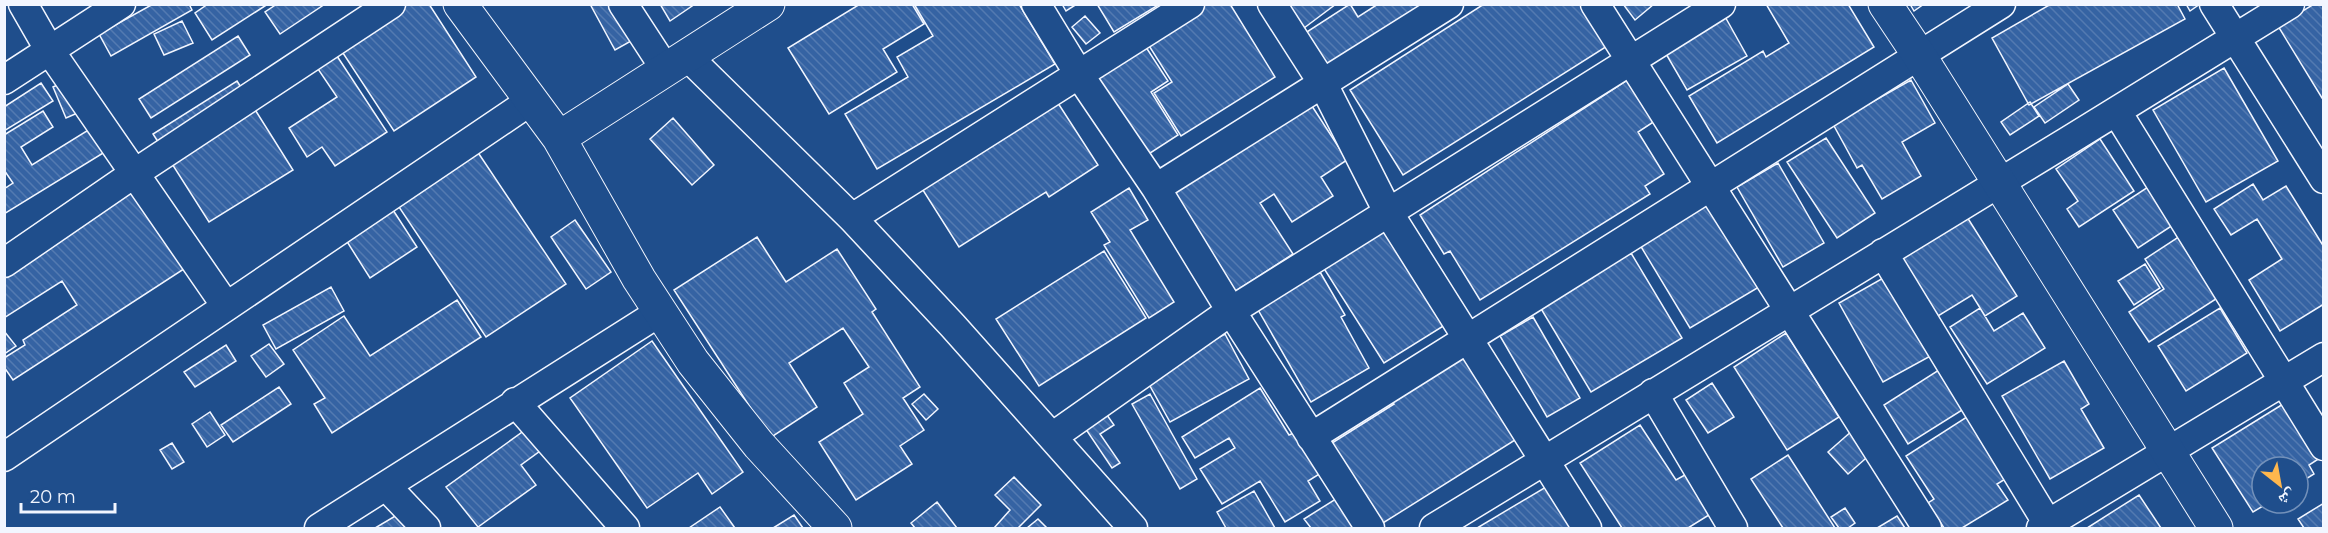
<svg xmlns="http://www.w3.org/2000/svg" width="2328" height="533" viewBox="0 0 2328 533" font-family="Montserrat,'Noto Naskh Arabic',sans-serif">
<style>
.building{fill:url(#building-back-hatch);stroke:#f2f6ff;stroke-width:1.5}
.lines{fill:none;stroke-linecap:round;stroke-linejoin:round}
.street-casing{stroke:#f2f6ff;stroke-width:31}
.secondary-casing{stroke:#f2f6ff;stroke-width:35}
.street{stroke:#1f4e8c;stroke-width:28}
.secondary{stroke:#1f4e8c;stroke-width:33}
</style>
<defs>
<pattern id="building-back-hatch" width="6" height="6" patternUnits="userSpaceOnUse" patternTransform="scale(1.5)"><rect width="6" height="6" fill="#3563a3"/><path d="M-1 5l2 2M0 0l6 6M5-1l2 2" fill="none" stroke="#537ab1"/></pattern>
</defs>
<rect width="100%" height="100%" fill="#1f4e8c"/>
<path class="building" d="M 153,4 L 189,4 L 192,10 L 111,56 L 99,34 Z
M 208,4 L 268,4 L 212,40 L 195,13 Z
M 277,4 L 325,4 L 280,34 L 265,12 Z
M 403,4 L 429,4 L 476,77 L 394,131 L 339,47 Z
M 590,4 L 622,4 L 640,36 L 615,50 Z
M 660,4 L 695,4 L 670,21 Z
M 860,4 L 912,4 L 924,24 L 883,49 L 897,72 L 829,114 L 788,48 Z
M 914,4 L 1019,4 L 1055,64 L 877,169 L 845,114 L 908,77 L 897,57 L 933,36 Z
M 1062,4 L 1077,4 L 1066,11 Z
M 1097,4 L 1160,4 L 1114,32 Z
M 1205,4 L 1230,4 L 1275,77 L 1181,136 L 1154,93 L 1172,82 L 1146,41 Z
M 1280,4 L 1336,4 L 1300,31 Z
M 1350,4 L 1358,17 L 1378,4 L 1423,4 L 1319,70 L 1299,37 Z
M 1484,4 L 1588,4 L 1612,43 L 1403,175 L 1350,90 Z
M 1623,4 L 1654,4 L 1635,20 Z
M 1766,4 L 1848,4 L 1874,47 L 1717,143 L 1689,96 L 1763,51 L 1766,57 L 1789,43 Z
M 1910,4 L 1924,4 L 1914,11 Z
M 2051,4 L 2177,4 L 2185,19 L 2029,105 L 1992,38 Z
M 2186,4 L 2200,4 L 2190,11 Z
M 2314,4 L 2324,4 L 2324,97 L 2322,98 L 2278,26 Z
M 1723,13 L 1747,56 L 1687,90 L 1662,47 Z
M 1085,16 L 1100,33 L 1086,44 L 1072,27 Z
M 182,21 L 193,43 L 164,55 L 154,34 Z
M 238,36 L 250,55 L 151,118 L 139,99 Z
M 1142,41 L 1168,81 L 1151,92 L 1178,135 L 1141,159 L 1088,76 Z
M 337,56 L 387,132 L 335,166 L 322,147 L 307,157 L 289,128 L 337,97 L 318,69 Z
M 2224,68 L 2278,161 L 2206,202 L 2153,110 Z
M 1635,75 L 1661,117 L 1638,132 L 1664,174 L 1645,186 L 1650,194 L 1480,300 L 1450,251 L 1444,254 L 1420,215 Z
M 69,80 L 82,111 L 66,118 L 53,87 Z
M 1911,80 L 1935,123 L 1902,142 L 1921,176 L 1882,199 L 1862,165 L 1857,168 L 1833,124 Z
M 237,81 L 293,170 L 209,222 L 153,134 Z
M 41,83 L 53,101 L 4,131 L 4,107 Z
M 2068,84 L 2079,100 L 2045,123 L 2034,107 Z
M 1056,100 L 1098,165 L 1049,197 L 1046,192 L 959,247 L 921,187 Z
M 2030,102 L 2039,116 L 2010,135 L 2001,122 Z
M 1310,103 L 1347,160 L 1321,177 L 1333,196 L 1292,222 L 1274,194 L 1260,203 L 1293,254 L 1233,293 L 1169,194 Z
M 43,111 L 53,127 L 21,147 L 32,165 L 98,124 L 113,147 L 4,214 L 4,189 L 13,183 L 4,170 L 4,135 Z
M 673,118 L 714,165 L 692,185 L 650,139 Z
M 1826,138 L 1875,213 L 1837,238 L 1787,162 Z
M 2100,139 L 2134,191 L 2079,227 L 2067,209 L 2078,201 L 2056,169 Z
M 475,148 L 566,284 L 486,337 L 395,201 Z
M 1778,163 L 1824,243 L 1783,267 L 1737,187 Z
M 2253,184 L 2263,200 L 2286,186 L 2324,247 L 2324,304 L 2280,331 L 2249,280 L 2282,259 L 2257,219 L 2231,235 L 2214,209 Z
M 139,187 L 190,265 L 13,380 L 4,367 L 4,358 L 25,345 L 23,340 L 77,305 L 62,281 L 4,318 L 4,274 Z
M 2148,187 L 2173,225 L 2138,248 L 2113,210 Z
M 1129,188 L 1148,220 L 1130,230 L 1174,302 L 1149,318 L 1104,245 L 1110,242 L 1091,212 Z
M 1709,203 L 1759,287 L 1690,328 L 1640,245 Z
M 393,210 L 417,247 L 370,278 L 346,240 Z
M 1967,217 L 2017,296 L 1985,316 L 1972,295 L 1938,316 L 1901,258 Z
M 575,220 L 611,272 L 586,289 L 551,237 Z
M 1392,224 L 1453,320 L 1384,363 L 1323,267 Z
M 2180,236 L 2219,297 L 2149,342 L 2129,312 L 2164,289 L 2145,259 Z
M 757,237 L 786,282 L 837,249 L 876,309 L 872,312 L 920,387 L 903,398 L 924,430 L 900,446 L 912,464 L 856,500 L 819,442 L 863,414 L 844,383 L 869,367 L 843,328 L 789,363 L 817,407 L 770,438 L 674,290 Z
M 1104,251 L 1146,318 L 1039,386 L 996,319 Z
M 1631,253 L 1682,338 L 1591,392 L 1540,307 Z
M 2145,264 L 2160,288 L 2134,305 L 2118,281 Z
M 1320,272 L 1345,315 L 1341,317 L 1369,368 L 1311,402 L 1257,308 Z
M 1885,277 L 1936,353 L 1883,382 L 1839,303 Z
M 331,287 L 344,311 L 276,349 L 263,325 Z
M 457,300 L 481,337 L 332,433 L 314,404 L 325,398 L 293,350 L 344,316 L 370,356 Z
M 1980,308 L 1994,331 L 2023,313 L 2045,348 L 1987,384 L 1950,327 Z
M 2220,308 L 2247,353 L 2186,391 L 2158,346 Z
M 1533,317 L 1580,398 L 1547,417 L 1500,336 Z
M 4,331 L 16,346 L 4,354 Z
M 1786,333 L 1839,417 L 1787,450 L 1734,367 Z
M 1225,334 L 1249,379 L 1170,422 L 1145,377 Z
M 652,341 L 743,472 L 712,494 L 698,473 L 647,508 L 570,398 Z
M 269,344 L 284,364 L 266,377 L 251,356 Z
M 226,345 L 236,361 L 195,387 L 184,372 Z
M 1471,352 L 1523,435 L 1383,523 L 1332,443 L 1394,404 L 1392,402 Z
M 2064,361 L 2089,404 L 2081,409 L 2104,448 L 2050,479 L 2002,396 Z
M 1942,368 L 1967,407 L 1908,444 L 1884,405 Z
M 1712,383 L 1734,417 L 1708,433 L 1686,400 Z
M 279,387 L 291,404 L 233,442 L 221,425 Z
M 1260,388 L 1289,435 L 1296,432 L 1321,473 L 1308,481 L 1320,501 L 1285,522 L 1260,481 L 1222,504 L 1200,469 L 1235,448 L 1229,438 L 1195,458 L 1182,437 Z
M 924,394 L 938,409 L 926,420 L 912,404 Z
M 1150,394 L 1197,479 L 1180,489 L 1132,404 Z
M 2288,401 L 2323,456 L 2309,465 L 2314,474 L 2298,484 L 2298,467 L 2262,467 L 2262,503 L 2268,503 L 2253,512 L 2212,448 Z
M 1100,405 L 1114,425 L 1100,434 L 1120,463 L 1112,468 L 1079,419 Z
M 210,412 L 225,435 L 207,447 L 192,424 Z
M 1973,413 L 2012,475 L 1997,484 L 2008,500 L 1962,528 L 1944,528 L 1928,503 L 1934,499 L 1906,456 Z
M 1640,425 L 1676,480 L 1692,471 L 1717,510 L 1688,528 L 1622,528 L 1580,463 Z
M 525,430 L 540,451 L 521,465 L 536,485 L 478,527 L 446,487 Z
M 1853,430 L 1873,452 L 1848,474 L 1828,452 Z
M 172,443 L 184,462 L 172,469 L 160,450 Z
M 1788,455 L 1835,528 L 1783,528 L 1751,479 Z
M 1014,477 L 1041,505 L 1018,528 L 994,528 L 1010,510 L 995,495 Z
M 1556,481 L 1585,528 L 1477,528 Z
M 1254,491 L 1275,528 L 1226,528 L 1217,512 Z
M 2139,495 L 2161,528 L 2087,528 Z
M 1339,497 L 1360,528 L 1311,528 L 1304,519 Z
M 937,502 L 957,528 L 915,528 L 911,523 Z
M 2324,503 L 2324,528 L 2304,528 L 2298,519 Z
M 720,507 L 735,528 L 689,528 Z
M 1845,508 L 1855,523 L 1848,528 L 1839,528 L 1831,517 Z
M 407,509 L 420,528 L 375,528 Z
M 794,515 L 803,528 L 773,528 Z
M 1897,516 L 1905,528 L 1877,528 Z
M 1038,519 L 1047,528 L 1027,528 Z"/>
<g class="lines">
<defs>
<path id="street" d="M 23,4 L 50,51 L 226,306
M 623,4 L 666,70
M 1036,4 L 1080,76 L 1156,188 L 1231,311 L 1370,528
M 1272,4 L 1322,82 L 1388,212 L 1587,528
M 1595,4 L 1927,528
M 2214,4 L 2324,179
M 687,56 L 852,218 L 953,326 L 1133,528
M 4,80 L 121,4
M 2117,112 L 2324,446
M 1156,188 L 1449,4
M 852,218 L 1190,4
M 1883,253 L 2048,524
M 4,263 L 135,173 L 391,4
M 1653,393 L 1733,528
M 515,402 L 625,528
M 1052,437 L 1231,311 L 1721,4
M 1311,437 L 2001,4
M 4,457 L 532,100
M 386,486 L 426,528
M 319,528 L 660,312
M 1434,528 C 1718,352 2006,181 2290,4
M 2041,528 L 2324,357"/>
<path id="secondary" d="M 460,4 L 559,138 L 639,279 L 693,362 L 759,445 L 835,528
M 1885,4 L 1919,55 L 2216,528
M 559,138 L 768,4"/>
</defs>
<use href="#street" class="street-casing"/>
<use href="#secondary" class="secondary-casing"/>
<use href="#street" class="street"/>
<use href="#secondary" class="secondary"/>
</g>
<rect width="2328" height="533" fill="none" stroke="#f2f6ff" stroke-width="12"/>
<g transform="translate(2280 485) rotate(149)"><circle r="28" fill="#1f4e8c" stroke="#7391ba" stroke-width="1.5"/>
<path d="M0-4.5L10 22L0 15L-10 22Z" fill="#ffb74d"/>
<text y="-9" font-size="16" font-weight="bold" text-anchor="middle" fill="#f2f6ff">ش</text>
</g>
<path d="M21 503v9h94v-9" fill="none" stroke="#f2f6ff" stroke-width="3"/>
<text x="30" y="503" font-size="18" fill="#f2f6ff" stroke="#1f4e8c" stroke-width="4.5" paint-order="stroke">20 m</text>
</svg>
